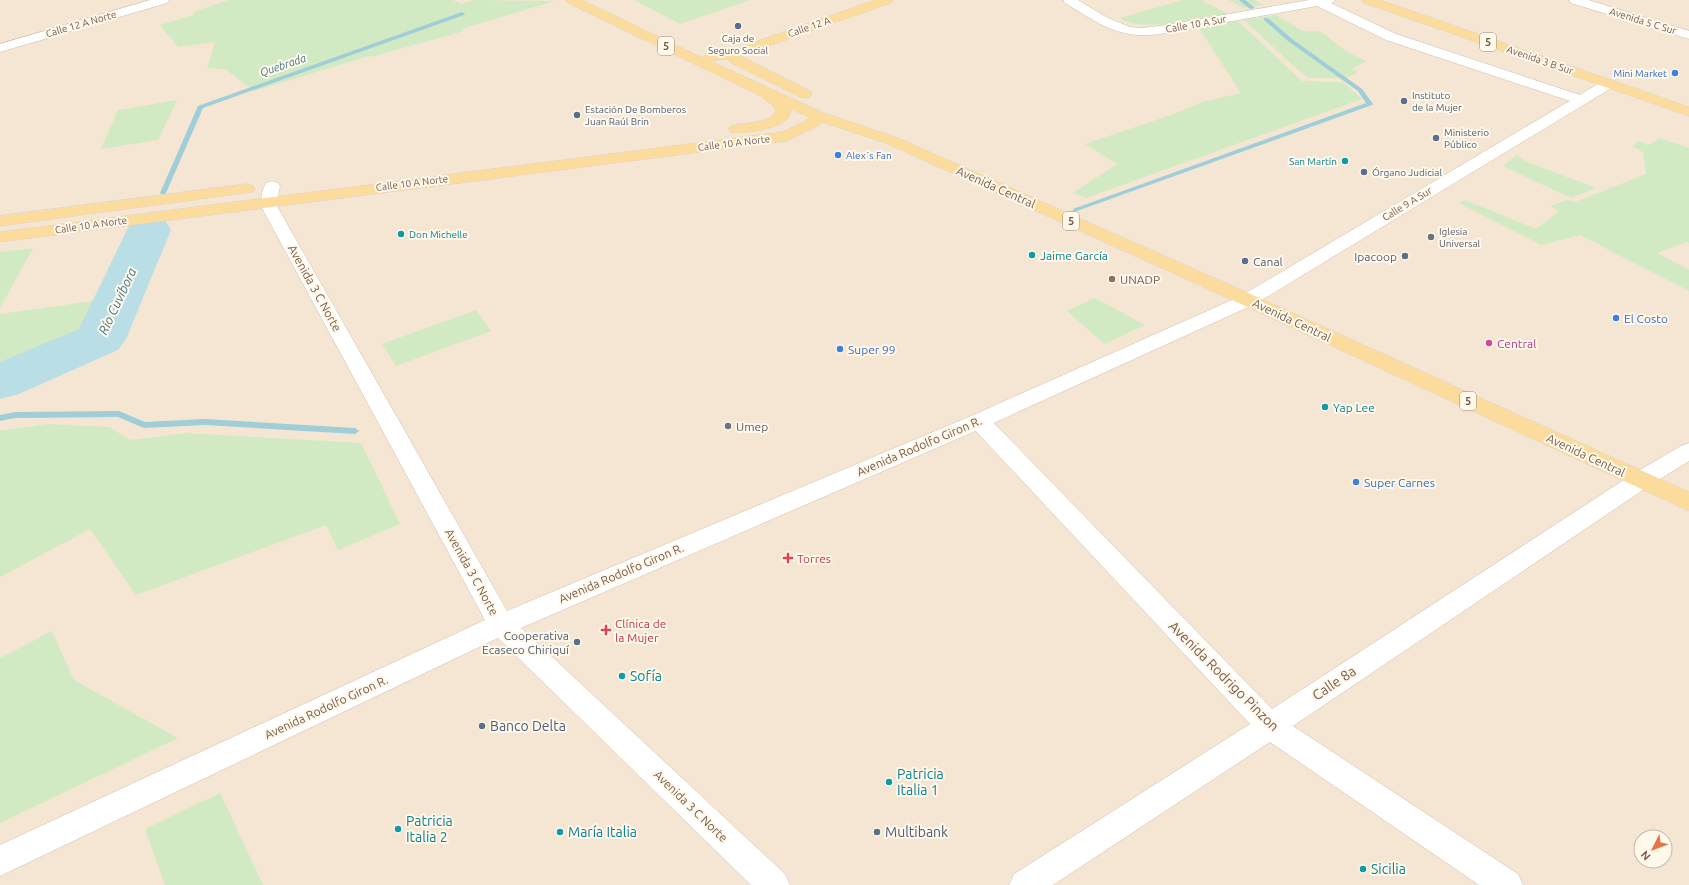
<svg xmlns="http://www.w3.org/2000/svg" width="1689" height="885" viewBox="0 0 1689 885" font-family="Ubuntu,sans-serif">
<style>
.residential{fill:#f4e6d3;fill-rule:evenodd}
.green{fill:#d1eac3}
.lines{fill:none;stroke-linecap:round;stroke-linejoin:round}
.stream{fill:#9fcdd8;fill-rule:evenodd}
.river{fill:#b9dee6;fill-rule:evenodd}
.street-casing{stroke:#cebcab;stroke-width:1}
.secondary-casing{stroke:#d3beab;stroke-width:1}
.primary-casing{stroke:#dbd4d0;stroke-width:1}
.street{fill:#fff;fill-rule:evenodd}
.secondary{fill:#fff;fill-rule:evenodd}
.primary{fill:#fbdc9d;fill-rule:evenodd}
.service-dot{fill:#5c6f8a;stroke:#fff8eb;stroke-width:1.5}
.shop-dot{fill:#3f7fe0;stroke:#fff8eb;stroke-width:1.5}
.culture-dot{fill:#0f9aa8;stroke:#fff8eb;stroke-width:1.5}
.worship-dot{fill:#6b7280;stroke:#fff8eb;stroke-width:1.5}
.education-dot{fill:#8d6e63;stroke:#fff8eb;stroke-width:1.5}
.hotel-dot{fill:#d1479c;stroke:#fff8eb;stroke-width:1.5}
.health-dot{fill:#e0444e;stroke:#fff8eb;stroke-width:1.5}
.labels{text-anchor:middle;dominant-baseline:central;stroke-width:4;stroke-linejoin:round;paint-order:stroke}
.far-street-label{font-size:10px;fill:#755b4a;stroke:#fff8eb}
.far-service-label{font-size:10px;fill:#4e5e75;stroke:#fff8eb;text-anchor:start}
.far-shop-label{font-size:10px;fill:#366cbe;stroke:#fff8eb;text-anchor:end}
.far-culture-label{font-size:10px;fill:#0d838f;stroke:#fff8eb;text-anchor:end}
.far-worship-label{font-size:10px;fill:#5b616d;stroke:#fff8eb;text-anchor:start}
.shield{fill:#fff8eb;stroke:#9e8a7a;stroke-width:1}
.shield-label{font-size:11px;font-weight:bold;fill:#755b4a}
.far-water-label{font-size:11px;font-style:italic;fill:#437a89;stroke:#fff8eb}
.street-label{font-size:12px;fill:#755b4a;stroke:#fff8eb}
.culture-label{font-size:12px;fill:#0d838f;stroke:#fff8eb;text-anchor:start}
.service-label{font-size:12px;fill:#4e5e75;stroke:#fff8eb;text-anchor:end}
.education-label{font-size:12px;fill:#785e54;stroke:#fff8eb;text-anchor:start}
.shop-label{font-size:12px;fill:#366cbe;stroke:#fff8eb;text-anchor:start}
.hotel-label{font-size:12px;fill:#b23c85;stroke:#fff8eb;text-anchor:start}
.worship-label{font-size:12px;fill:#5b616d;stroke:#fff8eb;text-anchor:start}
.health-label{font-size:12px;fill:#be3a42;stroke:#fff8eb;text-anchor:start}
.water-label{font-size:13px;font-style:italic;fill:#437a89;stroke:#fff8eb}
.near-culture-label{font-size:14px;fill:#0d838f;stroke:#fff8eb;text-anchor:start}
.near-street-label{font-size:14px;fill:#755b4a;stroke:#fff8eb}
.near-service-label{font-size:14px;fill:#4e5e75;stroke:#fff8eb;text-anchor:start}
</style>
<rect width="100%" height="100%" fill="#fcf4e5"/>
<path class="residential" d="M 0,0 L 1689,0 L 1689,885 L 0,885 ZM 1641,837 L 1665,837 L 1665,861 L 1641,861 Z"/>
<path class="green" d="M 229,0 L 453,0 L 461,4 L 475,0 L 555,1 L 461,29 L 464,31 L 371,57 L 369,56 L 254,91 L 225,69 L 207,68 L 215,42 L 178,47 L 160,25 L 194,15 L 193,12 Z
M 634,0 L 750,0 L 680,24 Z
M 1183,0 L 1201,0 L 1228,14 C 1201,19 1143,33 1120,18 Z
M 1229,0 L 1255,0 L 1263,5 L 1243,8 Z
M 1276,15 L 1303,31 L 1320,31 L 1347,52 L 1366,61 L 1352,69 L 1358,72 L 1347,78 L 1307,78 L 1244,20 Z
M 1238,21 L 1302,81 L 1343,82 L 1362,99 L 1086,198 L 1073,193 L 1117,164 L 1085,144 L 1174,114 L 1202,102 L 1241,93 L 1199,28 Z
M 177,100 L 158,140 L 101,149 L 118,110 Z
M 1660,138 L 1689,148 L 1689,243 L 1687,242 L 1657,253 L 1689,270 L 1689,291 L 1580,235 L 1541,245 L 1459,203 L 1465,200 L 1536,229 L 1559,211 L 1550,206 L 1567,200 L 1575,202 L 1646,174 L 1643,152 L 1632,146 L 1639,141 L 1649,145 Z
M 1517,155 L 1525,161 L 1596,188 L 1571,198 L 1503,166 Z
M 33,248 L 0,308 L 0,252 Z
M 1095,298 L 1145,325 L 1105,344 L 1067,311 Z
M 100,300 L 82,337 L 0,372 L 0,314 Z
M 476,310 L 491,331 L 396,366 L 382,344 Z
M 47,424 L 109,427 L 131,440 L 184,433 L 361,443 L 400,524 L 338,550 L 326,525 L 136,595 L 90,529 L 0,577 L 0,431 Z
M 52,631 L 74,680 L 178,738 L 0,823 L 0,658 Z
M 220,793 L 263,885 L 165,885 L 145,829 Z"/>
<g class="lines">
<path class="stream" d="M 1239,0 L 1245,0 L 1255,8 L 1250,9 Z
M 462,12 L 465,14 L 464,15 L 203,108 L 166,193 L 163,195 L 160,193 L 198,106 Z
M 1264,18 L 1268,18 L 1292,39 L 1362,89 L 1373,104 L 1372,105 L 1077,211 L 1073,211 L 1073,209 L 1366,103 L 1358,91 L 1288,41 L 1264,20 Z
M 119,411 L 145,422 L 205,419 L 355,428 L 359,431 L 355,434 L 205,425 L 144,428 L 118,417 L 15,418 L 0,421 L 0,415 L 15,412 Z"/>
<path class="river" d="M 149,217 L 165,220 L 171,230 L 126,339 L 118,350 L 19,394 L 0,399 L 0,362 L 79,329 L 127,230 L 133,220 Z"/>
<defs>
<path id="street" d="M 150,0 L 169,0 L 167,3 L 0,52 L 0,44 Z
M 1063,0 L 1078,0 L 1106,17 L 1130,27 L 1141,28 L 1160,26 L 1309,0 L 1336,0 L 1331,3 L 1396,34 L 1586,97 L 1588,100 L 1586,103 L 1581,104 L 1576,103 L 1386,40 L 1317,6 L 1160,34 C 1119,40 1098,23 1065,3 Z
M 1569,0 L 1588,0 L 1689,31 L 1689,39 L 1571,3 Z
M 979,414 L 987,416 L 1272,709 L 1633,474 L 1681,446 L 1689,443 L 1689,461 L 1649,486 L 1293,726 L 1518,874 L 1523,885 L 1479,885 L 1270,742 L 1053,885 L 1009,885 L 1014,874 L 1250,724 L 971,426 L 968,421 L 971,416 Z"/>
<path id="secondary" d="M 1608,80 L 1613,81 L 1615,84 L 1613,87 L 1255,304 L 987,426 L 521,628 L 785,874 L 790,885 L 751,885 L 498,638 L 0,876 L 0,845 L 485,620 L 262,208 C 260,200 262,189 266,183 L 272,181 L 278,183 L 280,186 L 277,202 L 278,208 L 507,611 L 971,416 L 1241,296 L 1603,81 Z"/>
<path id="primary" d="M 566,0 L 582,0 L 705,59 L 704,57 L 706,54 L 729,51 L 875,0 L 893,0 L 891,3 L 740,56 L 810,91 L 812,94 L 810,97 L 805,98 L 800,97 L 731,63 L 728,59 L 710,61 L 824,113 L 898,138 L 1255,296 L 1689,492 L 1689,511 L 1241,304 L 888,144 L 822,122 L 816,127 L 786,141 L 0,242 L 0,232 L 782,132 L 806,121 L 809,117 L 789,108 L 791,111 C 790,114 789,117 787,119 C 777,129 743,135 731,132 L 728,129 L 731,126 C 742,123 772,123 776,111 L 773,106 L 761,96 L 568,3 Z
M 1362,0 L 1380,0 L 1689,107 L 1689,116 L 1364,3 Z
M 247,184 L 253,186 L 255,189 L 253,192 L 0,226 L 0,216 Z"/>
</defs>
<use href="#street" class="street-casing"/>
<use href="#secondary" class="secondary-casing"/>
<use href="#primary" class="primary-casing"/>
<use href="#street" class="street"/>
<use href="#secondary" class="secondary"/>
<use href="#primary" class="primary"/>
</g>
<g class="service-dot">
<circle cx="738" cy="26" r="4"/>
<circle cx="1404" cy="101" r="4"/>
<circle cx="577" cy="115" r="4"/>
<circle cx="1436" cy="138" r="4"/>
<circle cx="1364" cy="172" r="4"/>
<circle cx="1405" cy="256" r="4"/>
<circle cx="1245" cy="261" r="4"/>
<circle cx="577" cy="642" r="4"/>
<circle cx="482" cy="726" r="4"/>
<circle cx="877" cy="832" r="4"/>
</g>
<g class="shop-dot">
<circle cx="1675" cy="73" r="4"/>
<circle cx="838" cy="155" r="4"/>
<circle cx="1616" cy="318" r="4"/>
<circle cx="840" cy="349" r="4"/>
<circle cx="1356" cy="482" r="4"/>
</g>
<g class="culture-dot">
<circle cx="1345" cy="161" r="4"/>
<circle cx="401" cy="234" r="4"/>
<circle cx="1032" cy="255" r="4"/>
<circle cx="1325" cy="407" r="4"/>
<circle cx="622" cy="676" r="4"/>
<circle cx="889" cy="782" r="4"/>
<circle cx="398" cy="829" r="4"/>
<circle cx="560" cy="832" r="4"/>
<circle cx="1363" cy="869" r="4"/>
</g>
<g class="worship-dot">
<circle cx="1431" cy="237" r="4"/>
<circle cx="728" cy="426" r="4"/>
</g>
<circle class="education-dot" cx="1112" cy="279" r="4"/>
<circle class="hotel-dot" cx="1489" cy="343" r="4"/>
<g class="health-dot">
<path d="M786 552h4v4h4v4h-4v4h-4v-4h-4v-4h4z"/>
<path d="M604 624h4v4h4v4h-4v4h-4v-4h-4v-4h4z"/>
</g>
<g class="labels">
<g class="far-street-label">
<text transform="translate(1643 21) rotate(17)">Avenida 5 C Sur</text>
<text transform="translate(81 24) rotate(-16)">Calle 12 A Norte</text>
<text transform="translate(1196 24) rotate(-10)">Calle 10 A Sur</text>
<text transform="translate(809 27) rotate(-19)">Calle 12 A</text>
<text transform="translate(1540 60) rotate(19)">Avenida 3 B Sur</text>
<text transform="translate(734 143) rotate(-7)">Calle 10 A Norte</text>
<text transform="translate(412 183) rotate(-7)">Calle 10 A Norte</text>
<text transform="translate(1407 204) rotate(-31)">Calle 9 A Sur</text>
<text transform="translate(91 225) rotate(-8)">Calle 10 A Norte</text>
</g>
<g class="far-service-label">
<text x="738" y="38" text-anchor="middle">Caja de<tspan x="738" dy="12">Seguro Social</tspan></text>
<text x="1412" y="95">Instituto<tspan x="1412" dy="12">de la Mujer</tspan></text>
<text x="585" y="109">Estación De Bomberos<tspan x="585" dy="12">Juan Raúl Brin</tspan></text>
<text x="1444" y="132">Ministerio<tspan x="1444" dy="12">Público</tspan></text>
<text x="1372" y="172">Órgano Judicial</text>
</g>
<g class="far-shop-label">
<text x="1667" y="73">Mini Market</text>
<text x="846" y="155" text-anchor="start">Alex´s Fan</text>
</g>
<g class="far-culture-label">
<text x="1337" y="161">San Martín</text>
<text x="409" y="234" text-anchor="start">Don Michelle</text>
</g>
<g class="far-worship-label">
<text x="1439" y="231">Iglesia<tspan x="1439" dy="12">Universal</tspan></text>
</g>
<g class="shield">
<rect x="1480" y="33" width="16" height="18" rx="3"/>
<rect x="658" y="37" width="16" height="18" rx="3"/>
<rect x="1063" y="212" width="16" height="18" rx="3"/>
<rect x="1460" y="392" width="16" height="18" rx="3"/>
</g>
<g class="shield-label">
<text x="1488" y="42">5</text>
<text x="666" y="46">5</text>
<text x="1071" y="221">5</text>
<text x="1468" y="401">5</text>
</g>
<g class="far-water-label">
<text transform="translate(283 65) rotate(-19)">Quebrada</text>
</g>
<g class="street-label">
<text transform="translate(996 187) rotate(24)">Avenida Central</text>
<text transform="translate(315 288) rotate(61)">Avenida 3 C Norte</text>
<text transform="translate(1292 320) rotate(25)">Avenida Central</text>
<text transform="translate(919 446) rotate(-23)">Avenida Rodolfo Giron R.</text>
<text transform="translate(1586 455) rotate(25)">Avenida Central</text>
<text transform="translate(472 572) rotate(61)">Avenida 3 C Norte</text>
<text transform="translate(621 573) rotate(-23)">Avenida Rodolfo Giron R.</text>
<text transform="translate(326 707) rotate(-25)">Avenida Rodolfo Giron R.</text>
<text transform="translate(691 806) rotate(44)">Avenida 3 C Norte</text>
</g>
<g class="culture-label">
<text x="1040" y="255">Jaime García</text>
<text x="1333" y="407">Yap Lee</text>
</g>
<g class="service-label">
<text x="1397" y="256">Ipacoop</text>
<text x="1253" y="261" text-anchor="start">Canal</text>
<text x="569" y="635">Cooperativa<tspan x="569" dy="14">Ecaseco Chiriquí</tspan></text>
</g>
<g class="education-label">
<text x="1120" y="279">UNADP</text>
</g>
<g class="shop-label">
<text x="1624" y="318">El Costo</text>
<text x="848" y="349">Super 99</text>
<text x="1364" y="482">Super Carnes</text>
</g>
<g class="hotel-label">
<text x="1497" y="343">Central</text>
</g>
<g class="worship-label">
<text x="736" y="426">Umep</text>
</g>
<g class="health-label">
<text x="797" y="558">Torres</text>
<text x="615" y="623">Clínica de<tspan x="615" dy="14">la Mujer</tspan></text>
</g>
<g class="water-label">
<text transform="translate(117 301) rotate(-65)">Río Cuvíbora</text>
</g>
<g class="near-culture-label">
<text x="630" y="676">Sofía</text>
<text x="897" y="774">Patricia<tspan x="897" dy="16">Italia 1</tspan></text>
<text x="406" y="821">Patricia<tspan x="406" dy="16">Italia 2</tspan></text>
<text x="568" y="832">María Italia</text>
<text x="1371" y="869">Sicilia</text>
</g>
<g class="near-street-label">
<text transform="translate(1224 676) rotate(45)">Avenida Rodrigo Pinzon</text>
<text transform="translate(1334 683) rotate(-34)">Calle 8a</text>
</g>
<g class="near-service-label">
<text x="490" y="726">Banco Delta</text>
<text x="885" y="832">Multibank</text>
</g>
</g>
<g transform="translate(1653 849) rotate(228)"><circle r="19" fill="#fff8eb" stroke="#c8b9ab"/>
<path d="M0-3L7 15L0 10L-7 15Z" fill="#e77349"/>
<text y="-6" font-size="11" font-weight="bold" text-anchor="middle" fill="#755b4a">N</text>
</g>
</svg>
